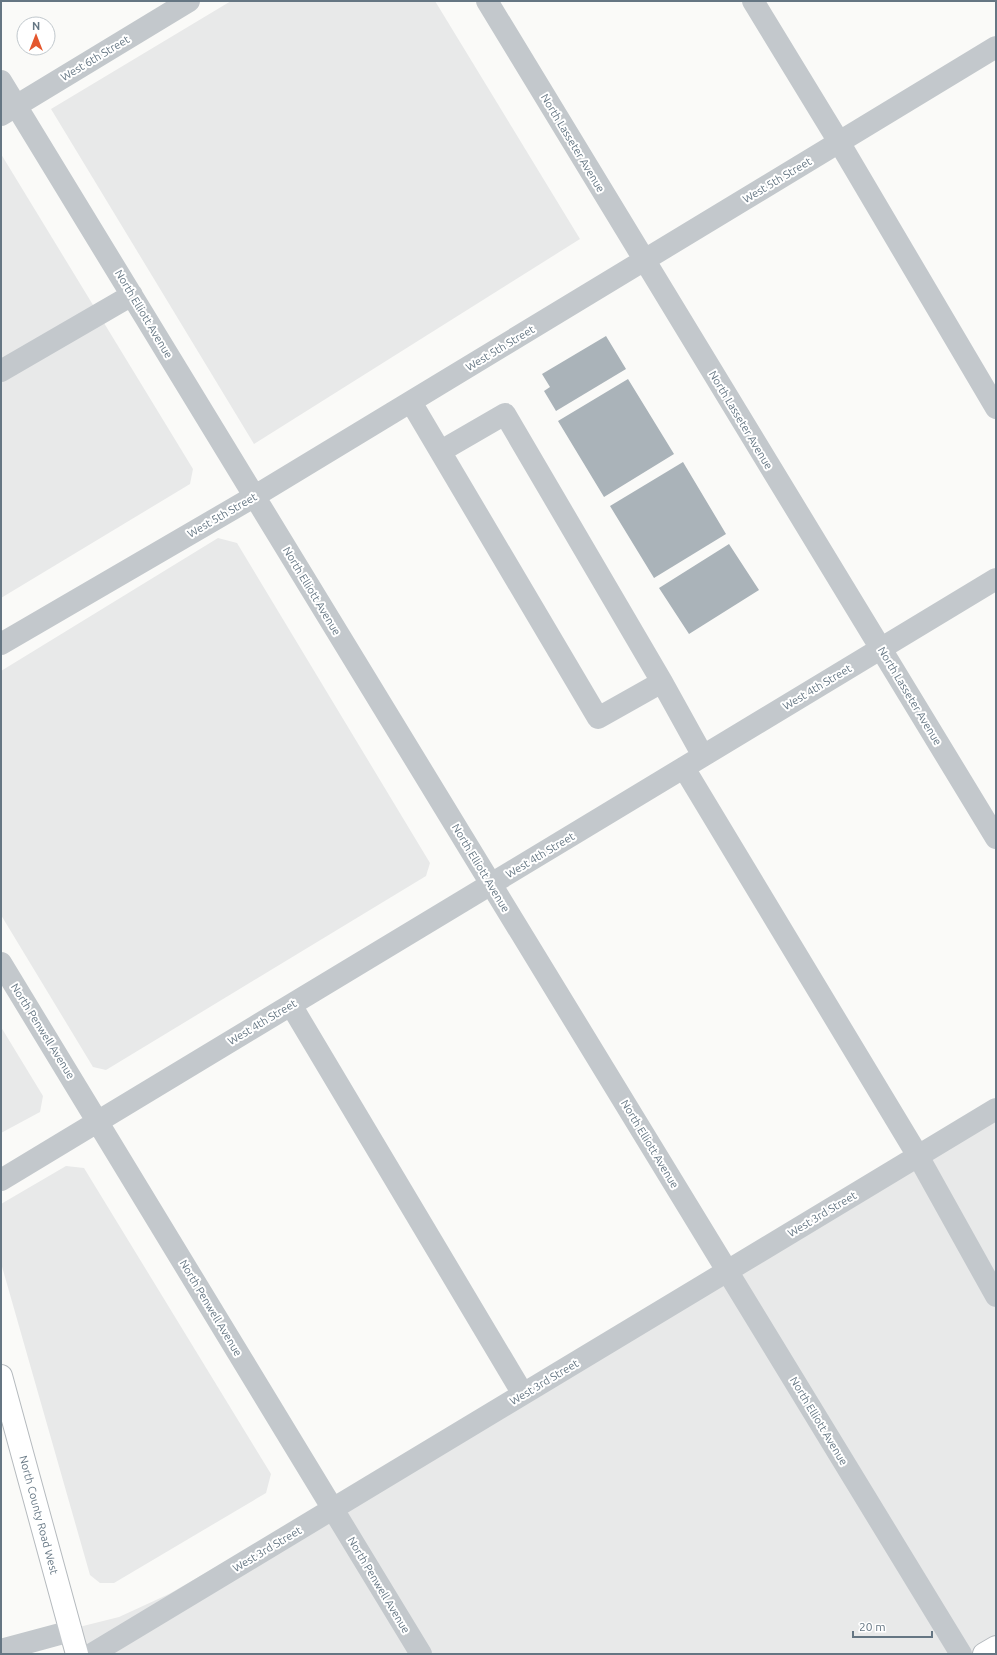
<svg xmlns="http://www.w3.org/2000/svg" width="997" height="1655" viewBox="0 0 997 1655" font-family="Ubuntu,sans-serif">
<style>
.built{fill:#e8e9e9}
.building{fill:#aab3b9}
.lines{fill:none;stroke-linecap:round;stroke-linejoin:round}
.major-casing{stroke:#b5babe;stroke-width:24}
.minor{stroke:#c3c8cc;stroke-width:22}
.major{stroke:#fff;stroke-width:22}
.labels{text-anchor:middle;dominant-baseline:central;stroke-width:4;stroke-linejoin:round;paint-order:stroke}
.street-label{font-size:11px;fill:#657683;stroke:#fff}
</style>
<rect width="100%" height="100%" fill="#fafaf8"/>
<path class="built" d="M 231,1 L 435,1 L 580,239 L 254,444 L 51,109 Z
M 1,154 L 193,469 L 190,484 L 1,598 Z
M 218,538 L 237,543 L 430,863 L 426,876 L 106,1070 L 93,1067 L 1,915 L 1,671 Z
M 1,1027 L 43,1096 L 40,1112 L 1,1133 Z
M 996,1104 L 996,1654 L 70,1654 L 63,1631 L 119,1617 L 169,1594 L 727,1271 Z
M 66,1166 L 84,1168 L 271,1474 L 266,1493 L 114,1583 L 100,1583 L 90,1575 L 1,1263 L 1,1204 Z"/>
<path class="building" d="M 606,336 L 626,369 L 556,411 L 544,391 L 550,387 L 542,374 Z
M 628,379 L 674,454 L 604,497 L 558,421 Z
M 683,462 L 726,534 L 654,578 L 610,506 Z
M 729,544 L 759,590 L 689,634 L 659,588 Z"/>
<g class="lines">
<defs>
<path id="major" d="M 1,1376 L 77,1654
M 984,1654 L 996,1647"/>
</defs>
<use href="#major" class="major-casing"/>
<path class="minor" d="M 487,1 L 996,838
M 753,1 L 839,142 L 996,408
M 1,81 L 961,1654
M 1,115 L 189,1
M 1,371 L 132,295
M 411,402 L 598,718 L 662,682 L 505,414 L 441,451
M 1,644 L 255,496 L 996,47
M 662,682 L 703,756
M 684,768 L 918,1156 L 996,1296
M 1,963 L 421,1654
M 291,1005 L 523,1394
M 1,1180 L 996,579
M 1,1650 L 71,1631
M 92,1654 L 996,1109"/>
<use href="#major" class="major"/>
</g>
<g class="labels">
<g class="street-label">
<text transform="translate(95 58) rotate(-31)">West 6th Street</text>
<text transform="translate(573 143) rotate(59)">North Lasseter Avenue</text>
<text transform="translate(777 180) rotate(-31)">West 5th Street</text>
<text transform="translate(144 314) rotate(59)">North Elliott Avenue</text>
<text transform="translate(500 348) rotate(-31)">West 5th Street</text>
<text transform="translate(741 420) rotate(59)">North Lasseter Avenue</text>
<text transform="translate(222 515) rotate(-30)">West 5th Street</text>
<text transform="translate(312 591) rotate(59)">North Elliott Avenue</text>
<text transform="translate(817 687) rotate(-31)">West 4th Street</text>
<text transform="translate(910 696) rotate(59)">North Lasseter Avenue</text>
<text transform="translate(540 855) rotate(-31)">West 4th Street</text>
<text transform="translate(481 868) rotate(59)">North Elliott Avenue</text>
<text transform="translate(262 1022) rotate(-31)">West 4th Street</text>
<text transform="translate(43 1031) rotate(58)">North Penwell Avenue</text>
<text transform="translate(650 1144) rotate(59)">North Elliott Avenue</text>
<text transform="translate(822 1214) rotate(-31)">West 3rd Street</text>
<text transform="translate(211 1308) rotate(59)">North Penwell Avenue</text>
<text transform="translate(544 1382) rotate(-31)">West 3rd Street</text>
<text transform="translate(819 1421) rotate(59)">North Elliott Avenue</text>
<text transform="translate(39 1515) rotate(75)">North County Road West</text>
<text transform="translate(267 1549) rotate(-31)">West 3rd Street</text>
<text transform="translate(379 1585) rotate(59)">North Penwell Avenue</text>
</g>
</g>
<rect width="997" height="1655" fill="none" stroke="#657683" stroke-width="4"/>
<g transform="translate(36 36)"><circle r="19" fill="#ffffff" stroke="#c1c8cd"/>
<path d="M0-3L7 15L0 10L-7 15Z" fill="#e4572e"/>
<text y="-6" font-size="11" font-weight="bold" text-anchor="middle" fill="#657683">N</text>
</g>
<path d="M853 1631v6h79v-6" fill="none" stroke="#657683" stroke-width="2"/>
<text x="859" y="1631" font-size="12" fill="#657683" stroke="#ffffff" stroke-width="3" paint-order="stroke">20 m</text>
</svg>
